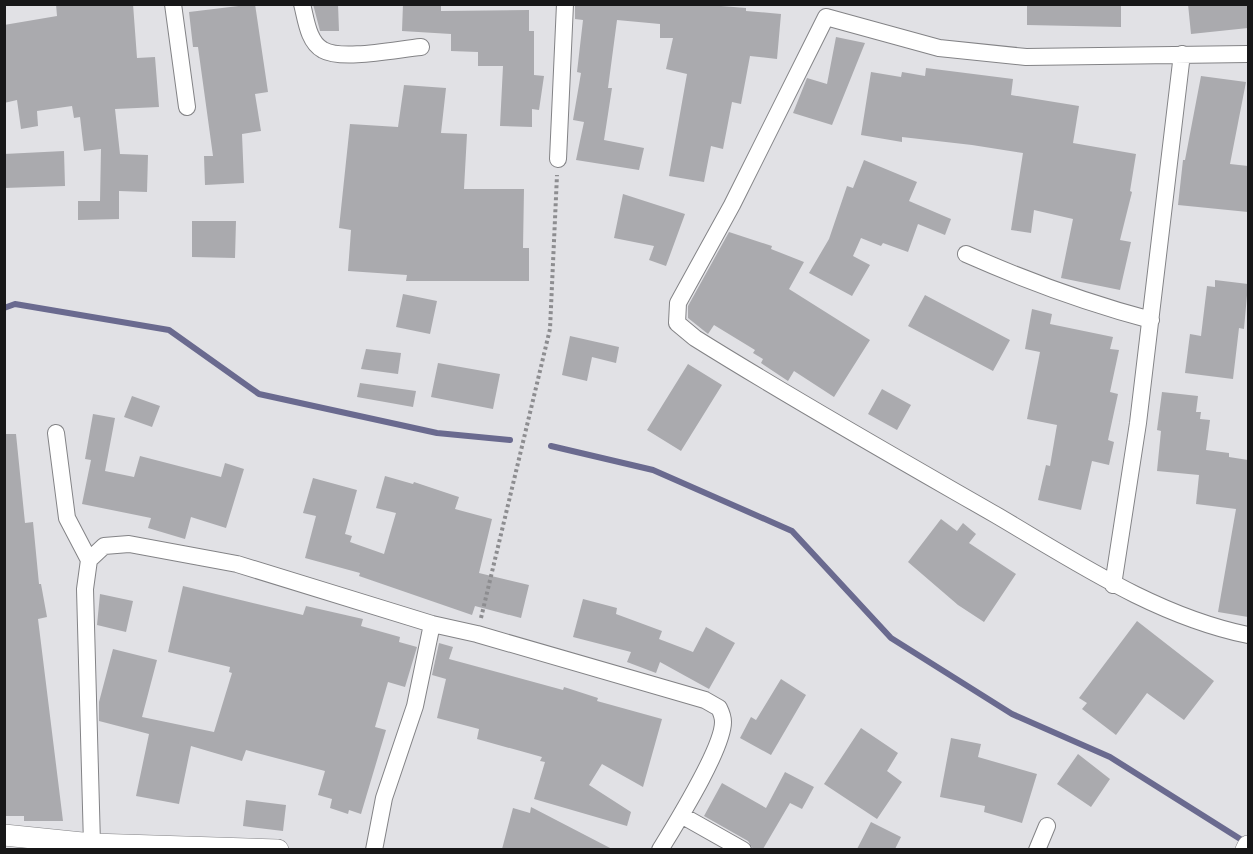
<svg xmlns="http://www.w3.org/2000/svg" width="1253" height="854" viewBox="0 0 1253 854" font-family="Roboto,sans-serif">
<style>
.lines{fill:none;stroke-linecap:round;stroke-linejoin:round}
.stream{stroke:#6a6a8f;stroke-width:6}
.building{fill:#aaaaae}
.minor-casing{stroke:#838386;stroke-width:18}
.tertiary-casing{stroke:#838386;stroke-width:22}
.path{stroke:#8d8d90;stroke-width:4;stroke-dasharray:3 3;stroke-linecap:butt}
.minor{stroke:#fff;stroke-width:16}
.tertiary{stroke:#fff;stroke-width:21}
</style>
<rect width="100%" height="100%" fill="#e1e1e5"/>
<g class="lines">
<path class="stream" d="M 4,308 L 15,304 L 169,330 L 259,394 L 437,433 L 510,440
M 551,446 L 653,470 L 792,531 L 891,638 L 1012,714 L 1110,757 L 1245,842"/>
</g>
<path class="building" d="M 56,4 L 133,4 L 137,58 L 155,57 L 159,107 L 115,109 L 120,154 L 148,155 L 147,192 L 119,191 L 119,219 L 78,220 L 78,201 L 100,201 L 101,149 L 84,151 L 80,117 L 74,118 L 72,106 L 37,111 L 38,126 L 21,129 L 17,100 L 4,103 L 4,25 L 57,16 Z
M 255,4 L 268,92 L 255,94 L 261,131 L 242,134 L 244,183 L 205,185 L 204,156 L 213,156 L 198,47 L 193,47 L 189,12 Z
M 313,4 L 338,4 L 339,31 L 320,31 Z
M 403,4 L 441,4 L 441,11 L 529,10 L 529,31 L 534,31 L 534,75 L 544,76 L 539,110 L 532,109 L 532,127 L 500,126 L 503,66 L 478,66 L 478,52 L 451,51 L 451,34 L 402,31 Z
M 575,4 L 696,4 L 746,8 L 746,11 L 781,14 L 777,59 L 750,56 L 741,104 L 732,102 L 723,149 L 711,146 L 704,182 L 669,176 L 687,74 L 666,69 L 673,38 L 660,38 L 660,24 L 617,20 L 608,88 L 612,88 L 604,140 L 644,148 L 639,170 L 576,160 L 584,122 L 573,120 L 581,73 L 577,72 L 583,20 L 575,19 Z
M 1027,4 L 1121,4 L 1121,27 L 1027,25 Z
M 1188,4 L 1248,4 L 1248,28 L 1191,34 Z
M 836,37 L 865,43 L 832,125 L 793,113 L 807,78 L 827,84 Z
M 926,68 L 1013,79 L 1011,95 L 1079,106 L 1073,143 L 1136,154 L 1130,191 L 1132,192 L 1120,240 L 1131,242 L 1120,290 L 1061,278 L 1073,219 L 1034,210 L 1031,233 L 1011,230 L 1023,153 L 972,145 L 902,137 L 902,142 L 861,135 L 871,72 L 901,77 L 902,72 L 925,76 Z
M 1201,76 L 1246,82 L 1230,164 L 1248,166 L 1248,212 L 1178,205 L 1183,160 L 1185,160 Z
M 404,85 L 446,88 L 441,133 L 467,134 L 464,189 L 524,189 L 523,248 L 529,248 L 529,281 L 406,281 L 407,275 L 348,271 L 351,230 L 339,228 L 350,124 L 398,127 Z
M 64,151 L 65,186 L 4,188 L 4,154 Z
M 864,160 L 917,182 L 909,201 L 951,219 L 945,235 L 918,224 L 908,252 L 883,243 L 881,246 L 861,238 L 853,256 L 870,265 L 852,296 L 809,273 L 829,239 L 847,186 L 853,188 Z
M 623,194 L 685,214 L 666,266 L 649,260 L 654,246 L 614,238 Z
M 192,221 L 236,221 L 235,258 L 192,257 Z
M 729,232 L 772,246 L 771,249 L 804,262 L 789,289 L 870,340 L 834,397 L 794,371 L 788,381 L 761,363 L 763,359 L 753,353 L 755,350 L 714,325 L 708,334 L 688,318 L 688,306 Z
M 1215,280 L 1248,284 L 1244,329 L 1239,328 L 1233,379 L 1185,373 L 1190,334 L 1201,336 L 1207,286 L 1215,287 Z
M 403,294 L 437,301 L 430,334 L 396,327 Z
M 925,295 L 1010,340 L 993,371 L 908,326 Z
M 1032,309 L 1052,314 L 1050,324 L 1113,337 L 1110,349 L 1119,350 L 1110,392 L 1118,394 L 1108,440 L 1114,442 L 1109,465 L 1092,461 L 1081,510 L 1038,500 L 1046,465 L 1050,466 L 1057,425 L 1027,419 L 1040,352 L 1025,349 Z
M 570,336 L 619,347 L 616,363 L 592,357 L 587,381 L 562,375 Z
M 366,349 L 401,353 L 398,374 L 361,369 Z
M 438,363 L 500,374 L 493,409 L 431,397 Z
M 688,364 L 722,385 L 681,451 L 647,430 Z
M 360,383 L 416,391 L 413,407 L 357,397 Z
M 882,389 L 911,405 L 897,430 L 868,414 Z
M 1162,392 L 1198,396 L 1196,412 L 1201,412 L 1200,419 L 1210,420 L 1206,450 L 1229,453 L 1229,457 L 1248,460 L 1248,617 L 1218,612 L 1236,509 L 1196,504 L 1199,475 L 1157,471 L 1161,431 L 1157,430 Z
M 132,396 L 160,406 L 152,427 L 124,417 Z
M 93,414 L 115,418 L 105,471 L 134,477 L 140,456 L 221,477 L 225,463 L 244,469 L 226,528 L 191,517 L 185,539 L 148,528 L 151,518 L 82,504 L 91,460 L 85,459 Z
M 4,434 L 16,434 L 25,523 L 33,522 L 39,584 L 41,584 L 47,617 L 38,619 L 63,821 L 24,821 L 24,816 L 4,816 Z
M 385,476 L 413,484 L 414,482 L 459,497 L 455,509 L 492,519 L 479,573 L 529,585 L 521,618 L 475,606 L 472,615 L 359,576 L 360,573 L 305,558 L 316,516 L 303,513 L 313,478 L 357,490 L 345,534 L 352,536 L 350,542 L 384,554 L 396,513 L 376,508 Z
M 941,519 L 957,531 L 963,523 L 976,534 L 969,543 L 1016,574 L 984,622 L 958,605 L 908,562 Z
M 183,586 L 303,615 L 306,606 L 363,619 L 361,626 L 400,637 L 399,642 L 417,647 L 405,687 L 388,682 L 375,727 L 386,730 L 361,814 L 349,810 L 348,814 L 330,808 L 332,799 L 318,795 L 325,771 L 246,750 L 242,761 L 191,746 L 179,804 L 136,796 L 149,734 L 99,721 L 99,702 L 113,649 L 157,660 L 142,717 L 214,732 L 232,673 L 229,672 L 230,667 L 168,652 Z
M 100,594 L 133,601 L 126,632 L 97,625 Z
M 583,599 L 617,608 L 616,614 L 662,631 L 659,639 L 693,652 L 706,627 L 735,643 L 709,689 L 660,662 L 656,673 L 627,662 L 631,652 L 573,637 Z
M 1137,621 L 1214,681 L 1184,720 L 1147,693 L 1116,735 L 1082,709 L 1087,703 L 1079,698 Z
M 439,643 L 453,647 L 449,659 L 563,690 L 564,687 L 598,698 L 597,701 L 662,719 L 643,787 L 602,764 L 589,785 L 631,812 L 627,826 L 534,799 L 545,762 L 540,761 L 542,757 L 477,739 L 479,729 L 437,718 L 446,679 L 432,675 Z
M 781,679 L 806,695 L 771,755 L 740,738 L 751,717 L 756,720 Z
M 861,728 L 898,753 L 887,771 L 902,782 L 877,819 L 824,784 Z
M 951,738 L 981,744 L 978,757 L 1037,774 L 1022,823 L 984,812 L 985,806 L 940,797 Z
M 1078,754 L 1110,779 L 1091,807 L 1057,784 Z
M 785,772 L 814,787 L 802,809 L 790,803 L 763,849 L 753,849 L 748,841 L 704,816 L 722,783 L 766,808 Z
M 246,800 L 286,805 L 283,831 L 243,826 Z
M 531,807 L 612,849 L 502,849 L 513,808 L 530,813 Z
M 871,822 L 901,837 L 895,849 L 857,849 Z"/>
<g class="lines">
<defs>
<path id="minor" d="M 173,4 L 187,107
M 302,4 C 306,19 308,42 323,50 C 342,61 398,49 421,47
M 1248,54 L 1026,57 L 939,48 L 826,17 L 732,205 L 678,303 L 677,323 L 695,338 C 794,400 895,457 996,515 C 1076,562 1156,616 1248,635
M 558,159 L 565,4
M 966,254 C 1027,281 1087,303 1151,320
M 56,433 L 67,518 L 89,560
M 1113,585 L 1138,423 L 1182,54
M 681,815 L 743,850
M 92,844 L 85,589 L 89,560 L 104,546 L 129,544 L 237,564 L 432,624 L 477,634 L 705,700 L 719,708 C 721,712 723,718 723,722 C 723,749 675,825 660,850
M 374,850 L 384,798 L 415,706 L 432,624
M 1037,850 L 1047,826"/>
<path id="tertiary" d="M 4,835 L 92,844 L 278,850
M 1246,850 L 1248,846"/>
</defs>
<use href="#minor" class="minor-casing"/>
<use href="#tertiary" class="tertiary-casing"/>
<path class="path" d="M 481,618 L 550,329 L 557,175"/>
<use href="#minor" class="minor"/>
<use href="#tertiary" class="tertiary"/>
</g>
<rect width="1253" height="854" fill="none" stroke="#171718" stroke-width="12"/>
</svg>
